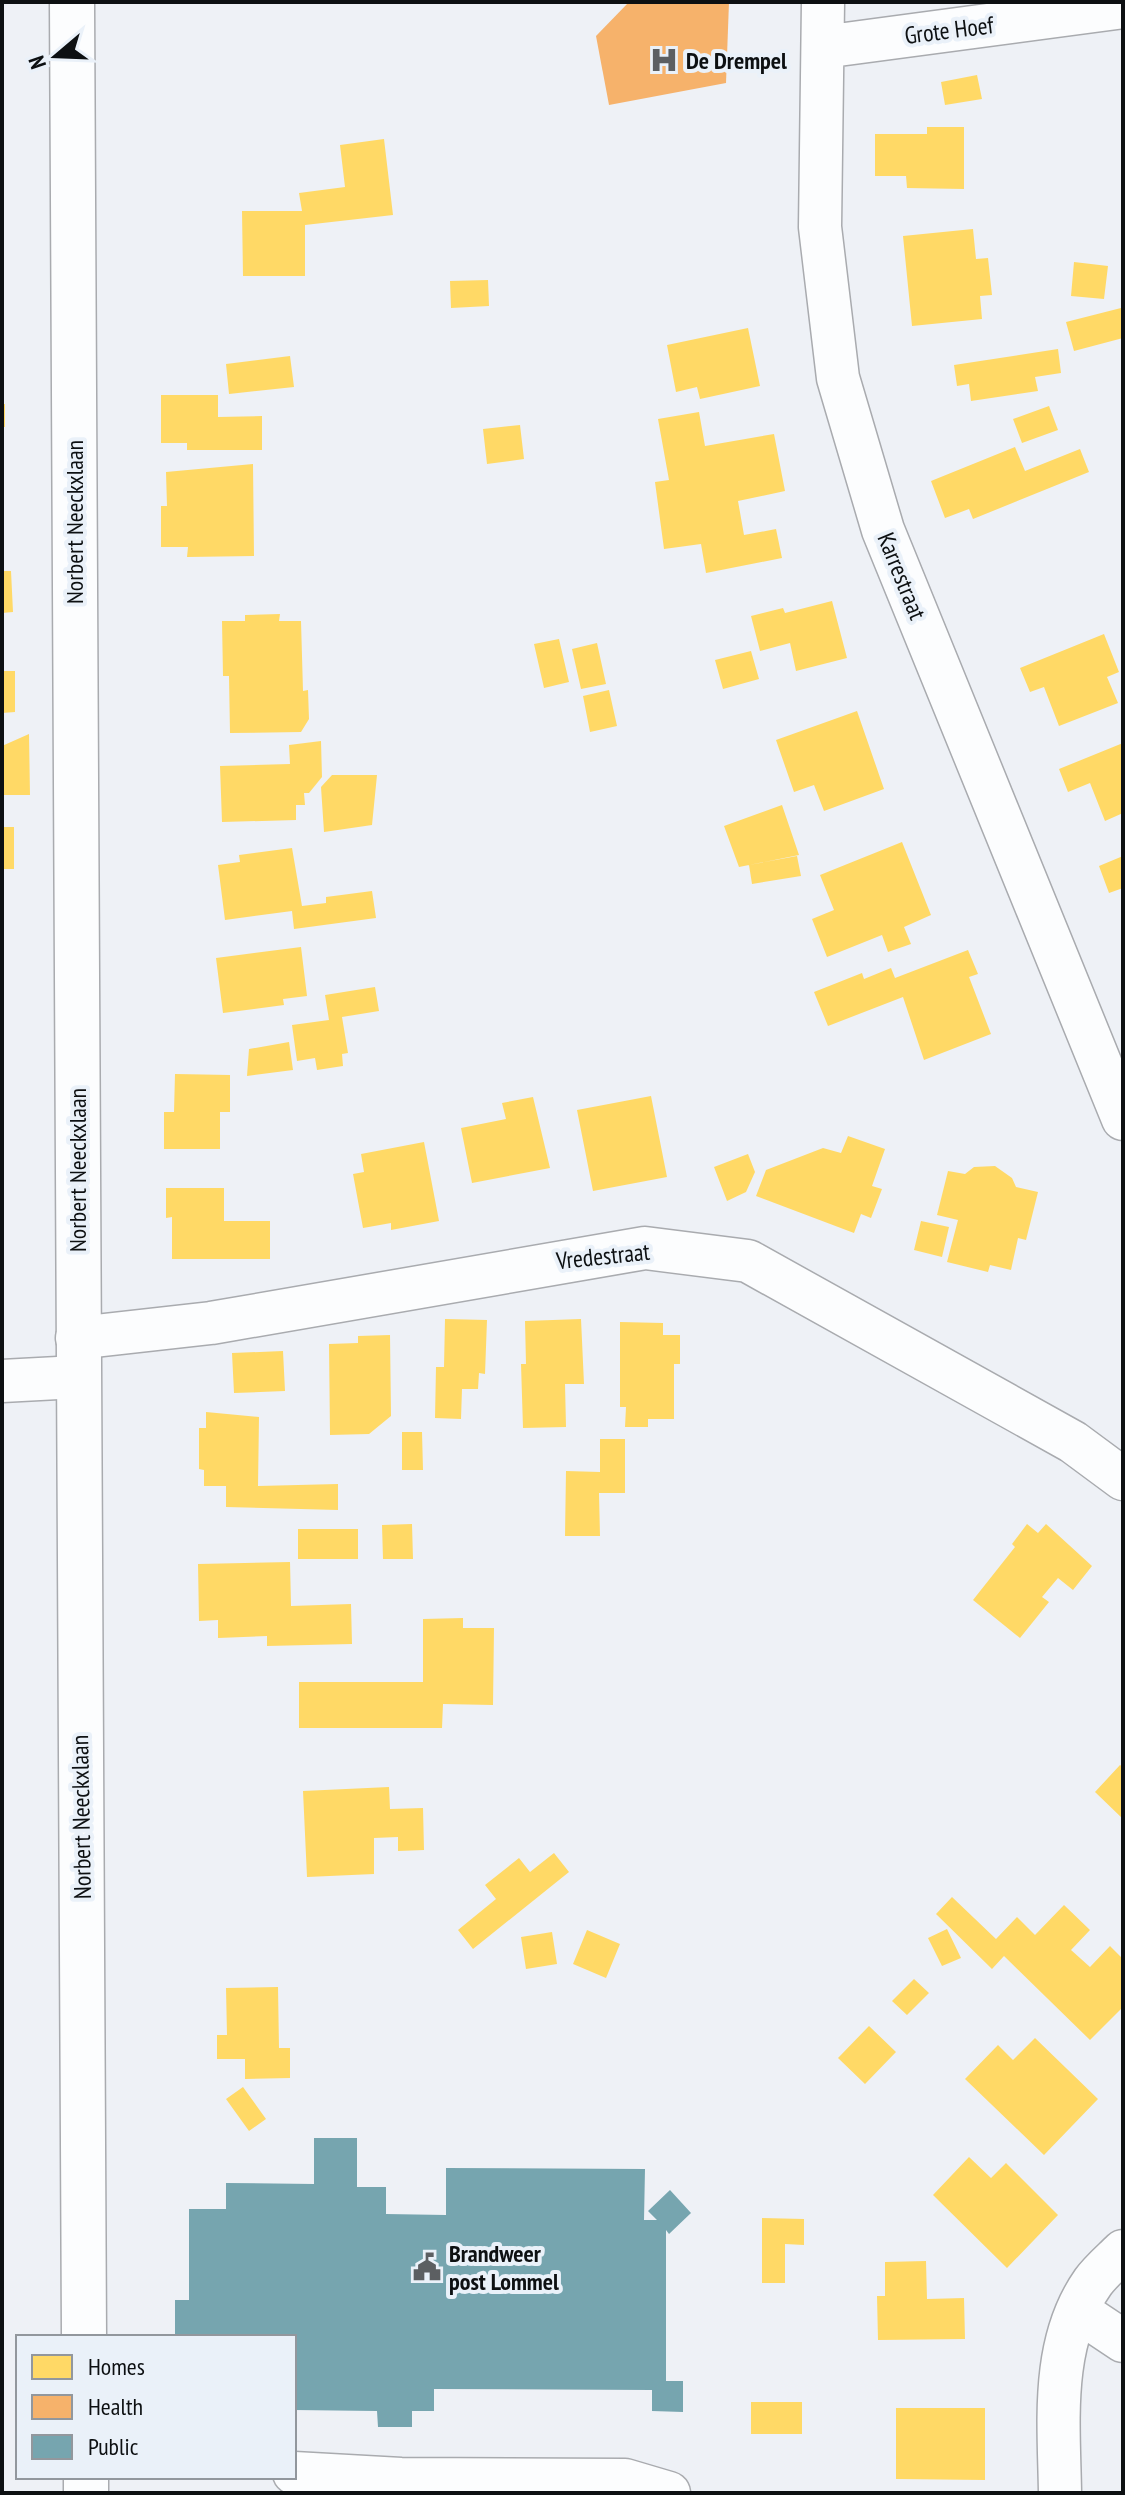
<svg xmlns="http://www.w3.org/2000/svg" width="1125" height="2495" viewBox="0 0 1125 2495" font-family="'PT Sans Narrow',sans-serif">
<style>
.homes{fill:#ffd966}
.health{fill:#f6b26b}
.public{fill:#76a5af}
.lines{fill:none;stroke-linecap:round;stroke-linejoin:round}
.minor-casing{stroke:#a9abaf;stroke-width:45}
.major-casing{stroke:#a9abaf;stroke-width:47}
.minor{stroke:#fcfdfe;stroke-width:42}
.major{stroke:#fcfdfe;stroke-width:44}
.labels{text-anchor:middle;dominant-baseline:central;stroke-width:8;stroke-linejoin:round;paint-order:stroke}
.street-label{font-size:24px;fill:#0d1012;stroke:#eaf1f9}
.poi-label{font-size:24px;font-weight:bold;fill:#0d1012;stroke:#eaf1f9;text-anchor:start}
</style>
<rect width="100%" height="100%" fill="#eef1f6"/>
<path class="homes" d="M 977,75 L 982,99 L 945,105 L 941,82 Z
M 927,127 L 964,127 L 964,189 L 907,188 L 906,176 L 875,176 L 875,134 L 927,134 Z
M 384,139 L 393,215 L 305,225 L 305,276 L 243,276 L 242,211 L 302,211 L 299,193 L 345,187 L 340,145 Z
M 973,229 L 976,259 L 988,258 L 992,295 L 980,296 L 982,319 L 912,326 L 903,236 Z
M 1074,262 L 1108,266 L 1104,299 L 1071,296 Z
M 488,280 L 489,306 L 451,308 L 450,281 Z
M 1121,308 L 1123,338 L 1074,351 L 1066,322 Z
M 748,328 L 760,386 L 700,399 L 697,387 L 676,392 L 667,345 Z
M 1058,349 L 1061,373 L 1035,377 L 1038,391 L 971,401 L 969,384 L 957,386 L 954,365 Z
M 290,356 L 294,387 L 229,394 L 226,364 Z
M 161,395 L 218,395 L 218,417 L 262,416 L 262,450 L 187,450 L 187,443 L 161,443 Z
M 2,404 L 5,404 L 5,427 L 2,427 Z
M 1049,406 L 1058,430 L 1022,443 L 1013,419 Z
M 699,412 L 705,446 L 774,434 L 785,491 L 738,501 L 744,535 L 776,529 L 782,558 L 706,573 L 701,544 L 664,549 L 655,482 L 669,480 L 658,419 Z
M 520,425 L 524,459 L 487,464 L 483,429 Z
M 1015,447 L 1025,471 L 1080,449 L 1089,472 L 973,519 L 969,509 L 945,518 L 931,481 Z
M 253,464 L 254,556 L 187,557 L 188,547 L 161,547 L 161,506 L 167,506 L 166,472 Z
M 2,571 L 11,571 L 13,612 L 2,613 Z
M 832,601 L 847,658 L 796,671 L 790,643 L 760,651 L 751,616 L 783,608 L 785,613 Z
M 280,614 L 279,621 L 301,621 L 303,691 L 308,690 L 309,719 L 301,732 L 230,733 L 229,676 L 223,676 L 222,621 L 245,621 L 245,615 Z
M 1104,634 L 1119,672 L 1107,677 L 1118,703 L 1059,726 L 1044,687 L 1030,692 L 1020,668 Z
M 559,639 L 569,682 L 544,688 L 534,644 Z
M 597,643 L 606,684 L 581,689 L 572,649 Z
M 751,651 L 759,679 L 723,689 L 715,660 Z
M 2,671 L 15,671 L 15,712 L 2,713 Z
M 609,690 L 617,726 L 590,732 L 583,696 Z
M 857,711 L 884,789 L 824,811 L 814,785 L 794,792 L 776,740 Z
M 29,734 L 30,795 L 2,795 L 2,746 Z
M 321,741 L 322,777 L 309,793 L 304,793 L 305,805 L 296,805 L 296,820 L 222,822 L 220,766 L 290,764 L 289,745 Z
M 1123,743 L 1123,813 L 1105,821 L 1090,783 L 1068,792 L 1059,769 Z
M 332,775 L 377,775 L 372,825 L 324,832 L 321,787 Z
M 782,805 L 799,855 L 739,867 L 724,826 Z
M 2,827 L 14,827 L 14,869 L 2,869 Z
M 902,842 L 931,915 L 904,927 L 911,944 L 888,952 L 882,935 L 827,957 L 812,919 L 834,910 L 820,875 Z
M 292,848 L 302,906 L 326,903 L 326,897 L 372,891 L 376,918 L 294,929 L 292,911 L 225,920 L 218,865 L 240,862 L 239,855 Z
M 797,856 L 801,876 L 752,884 L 749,865 Z
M 1123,856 L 1123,888 L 1109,893 L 1099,866 Z
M 301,947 L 307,996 L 283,999 L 284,1005 L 223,1013 L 216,958 Z
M 968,950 L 978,974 L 969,977 L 991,1034 L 924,1060 L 903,997 L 828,1026 L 814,992 L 862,973 L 864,979 L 891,968 L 895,978 Z
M 375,987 L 379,1011 L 342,1017 L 348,1053 L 342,1054 L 343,1066 L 317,1070 L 315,1058 L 297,1061 L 292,1025 L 329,1020 L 325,995 Z
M 289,1042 L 293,1070 L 247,1076 L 249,1049 Z
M 175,1074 L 230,1075 L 230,1112 L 220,1112 L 220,1149 L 164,1149 L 164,1112 L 174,1112 Z
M 651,1096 L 667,1177 L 593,1191 L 577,1110 Z
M 533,1097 L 550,1168 L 472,1183 L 461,1128 L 506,1119 L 502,1103 Z
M 848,1136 L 885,1149 L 872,1186 L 882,1189 L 871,1218 L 861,1214 L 854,1233 L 756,1196 L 766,1170 L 823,1148 L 841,1153 Z
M 424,1142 L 439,1221 L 391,1230 L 391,1223 L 363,1228 L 353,1174 L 364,1172 L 361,1154 Z
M 748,1154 L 755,1172 L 746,1192 L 727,1201 L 714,1167 Z
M 995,1166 L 1012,1178 L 1016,1187 L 1038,1192 L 1026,1240 L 1018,1238 L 1011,1270 L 990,1265 L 988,1272 L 947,1262 L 958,1220 L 937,1215 L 948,1171 L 965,1174 L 974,1167 Z
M 166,1188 L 224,1188 L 224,1221 L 270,1221 L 270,1259 L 172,1259 L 172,1217 L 166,1218 Z
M 921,1221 L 949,1227 L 942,1257 L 914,1250 Z
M 445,1319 L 487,1320 L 485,1374 L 479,1373 L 478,1389 L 462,1389 L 461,1419 L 435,1418 L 436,1367 L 444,1367 Z
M 581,1319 L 584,1384 L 565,1384 L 566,1427 L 523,1428 L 521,1364 L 526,1364 L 525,1321 Z
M 620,1322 L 663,1323 L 663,1335 L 680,1335 L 680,1364 L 674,1364 L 674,1419 L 648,1419 L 648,1427 L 625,1427 L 626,1407 L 620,1407 Z
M 390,1335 L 391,1416 L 369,1434 L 330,1435 L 329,1344 L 358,1343 L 358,1336 Z
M 283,1351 L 285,1391 L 234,1393 L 232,1353 Z
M 206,1412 L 259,1417 L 258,1486 L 338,1484 L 338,1510 L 226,1507 L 226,1486 L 204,1486 L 204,1470 L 199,1469 L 199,1428 L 206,1428 Z
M 402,1432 L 422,1432 L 423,1470 L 402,1470 Z
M 600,1439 L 625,1439 L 625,1493 L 599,1493 L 600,1536 L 565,1536 L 566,1471 L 600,1472 Z
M 412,1524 L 413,1559 L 383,1559 L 382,1525 Z
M 1027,1524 L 1038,1533 L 1046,1524 L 1092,1566 L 1073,1590 L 1058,1578 L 1042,1597 L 1049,1602 L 1020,1638 L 973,1600 L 1015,1547 L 1012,1544 Z
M 298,1529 L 358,1529 L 358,1559 L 298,1559 Z
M 290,1562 L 291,1606 L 351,1604 L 352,1644 L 267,1646 L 267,1636 L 218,1638 L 218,1620 L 199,1621 L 198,1564 Z
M 463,1618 L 463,1628 L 494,1628 L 493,1705 L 443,1704 L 442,1728 L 299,1728 L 299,1682 L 423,1682 L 423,1619 Z
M 1120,1765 L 1123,1767 L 1123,1819 L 1095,1792 Z
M 389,1787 L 390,1809 L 423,1808 L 424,1850 L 398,1851 L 398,1837 L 374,1838 L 374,1874 L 307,1877 L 303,1791 Z
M 554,1853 L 569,1872 L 473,1949 L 458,1930 L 496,1899 L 485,1885 L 519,1858 L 530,1872 Z
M 952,1897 L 996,1939 L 1017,1917 L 1035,1935 L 1064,1905 L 1090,1930 L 1071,1950 L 1090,1967 L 1110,1946 L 1123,1959 L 1123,2007 L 1090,2040 L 1004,1956 L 992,1969 L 936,1914 Z
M 947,1929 L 961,1958 L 942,1966 L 928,1938 Z
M 587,1930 L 620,1944 L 606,1978 L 573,1964 Z
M 552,1932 L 557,1964 L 526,1969 L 521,1937 Z
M 914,1979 L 929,1993 L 907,2015 L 892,2001 Z
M 278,1987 L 279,2048 L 290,2048 L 290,2078 L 245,2079 L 245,2059 L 217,2059 L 217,2035 L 227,2035 L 226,1988 Z
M 869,2026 L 896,2052 L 865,2084 L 838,2058 Z
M 1035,2038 L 1098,2099 L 1044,2155 L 965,2079 L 998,2045 L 1013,2060 Z
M 243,2087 L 266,2119 L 249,2131 L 226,2099 Z
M 969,2157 L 991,2178 L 1006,2163 L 1058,2215 L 1007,2268 L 933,2195 Z
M 762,2218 L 804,2219 L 804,2245 L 785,2244 L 785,2283 L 762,2283 Z
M 926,2261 L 927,2299 L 964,2298 L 965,2339 L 878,2340 L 877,2296 L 885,2296 L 885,2262 Z
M 751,2402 L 802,2402 L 802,2434 L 751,2434 Z
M 896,2408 L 985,2408 L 985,2480 L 896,2479 Z"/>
<path class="health" d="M 629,2 L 729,2 L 726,83 L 609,105 L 596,36 Z"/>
<path class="public" d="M 314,2138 L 357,2138 L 357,2187 L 386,2187 L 386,2214 L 446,2215 L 446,2168 L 645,2169 L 644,2220 L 657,2220 L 648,2211 L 670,2190 L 691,2213 L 669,2234 L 666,2230 L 666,2381 L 683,2381 L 683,2412 L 652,2411 L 652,2390 L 434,2389 L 434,2411 L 412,2411 L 412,2427 L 378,2427 L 377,2411 L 294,2410 L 294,2337 L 175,2337 L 175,2300 L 189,2300 L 189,2209 L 226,2209 L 226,2183 L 314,2184 Z"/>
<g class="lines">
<defs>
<path id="minor" d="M 823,2 L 820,227 L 838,378 L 883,530 L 1123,1119
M 823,47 L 1123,7
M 77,1338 L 211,1323 L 645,1248 L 748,1261 L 1073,1442 L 1123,1479
M 2,1381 L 77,1377
M 1078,2311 L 1123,2341
M 294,2473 L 401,2479 L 625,2480 L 669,2493
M 1060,2493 C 1059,2423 1050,2343 1093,2282 C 1101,2271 1113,2261 1123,2251"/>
<path id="major" d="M 72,2 L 84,2337
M 86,2477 L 86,2493"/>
</defs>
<use href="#minor" class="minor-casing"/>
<use href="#major" class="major-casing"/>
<use href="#minor" class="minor"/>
<use href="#major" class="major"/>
</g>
<defs>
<symbol id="hospital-bare" viewBox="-9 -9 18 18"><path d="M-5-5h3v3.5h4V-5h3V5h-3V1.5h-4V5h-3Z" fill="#5c5f62" stroke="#eaf1f9" stroke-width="2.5" paint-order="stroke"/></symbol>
<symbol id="civic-bare" viewBox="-9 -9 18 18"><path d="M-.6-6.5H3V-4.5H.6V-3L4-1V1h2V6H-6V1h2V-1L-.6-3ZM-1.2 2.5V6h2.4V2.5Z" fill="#5c5f62" stroke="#eaf1f9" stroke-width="2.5" paint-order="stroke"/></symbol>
</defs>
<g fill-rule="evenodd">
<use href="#hospital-bare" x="644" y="40" width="40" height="40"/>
<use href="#civic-bare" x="407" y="2247" width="40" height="40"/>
</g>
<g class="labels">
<g class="street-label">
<text transform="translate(949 30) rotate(-7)">Grote Hoef</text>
<text transform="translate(74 522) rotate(-90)">Norbert Neeckxlaan</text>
<text transform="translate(902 576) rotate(68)">Karrestraat</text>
<text transform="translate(77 1170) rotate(-90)">Norbert Neeckxlaan</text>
<text transform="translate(603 1256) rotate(-6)">Vredestraat</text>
<text transform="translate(81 1817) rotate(-91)">Norbert Neeckxlaan</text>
</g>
<g class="poi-label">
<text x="686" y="60">De Drempel</text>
<text x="449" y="2253">Brandweer<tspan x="449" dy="28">post Lommel</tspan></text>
</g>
</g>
<rect width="1125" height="2495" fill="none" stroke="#0d1012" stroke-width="8"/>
<rect x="16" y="2335" width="280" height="144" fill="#eaf1f9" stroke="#92979d" stroke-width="2"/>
<rect x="32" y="2355" width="40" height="24" fill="#ffd966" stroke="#92979d" stroke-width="2"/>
<text x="88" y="2375" font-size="24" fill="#0d1012">Homes</text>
<rect x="32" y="2395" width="40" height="24" fill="#f6b26b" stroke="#92979d" stroke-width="2"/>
<text x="88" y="2415" font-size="24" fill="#0d1012">Health</text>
<rect x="32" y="2435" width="40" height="24" fill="#76a5af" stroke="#92979d" stroke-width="2"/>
<text x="88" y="2455" font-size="24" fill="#0d1012">Public</text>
<g transform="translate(56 56) rotate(251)" stroke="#eaf1f9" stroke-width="6" paint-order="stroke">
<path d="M0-6L14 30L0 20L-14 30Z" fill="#0d1012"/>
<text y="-12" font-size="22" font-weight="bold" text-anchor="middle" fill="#0d1012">N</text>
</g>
</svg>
